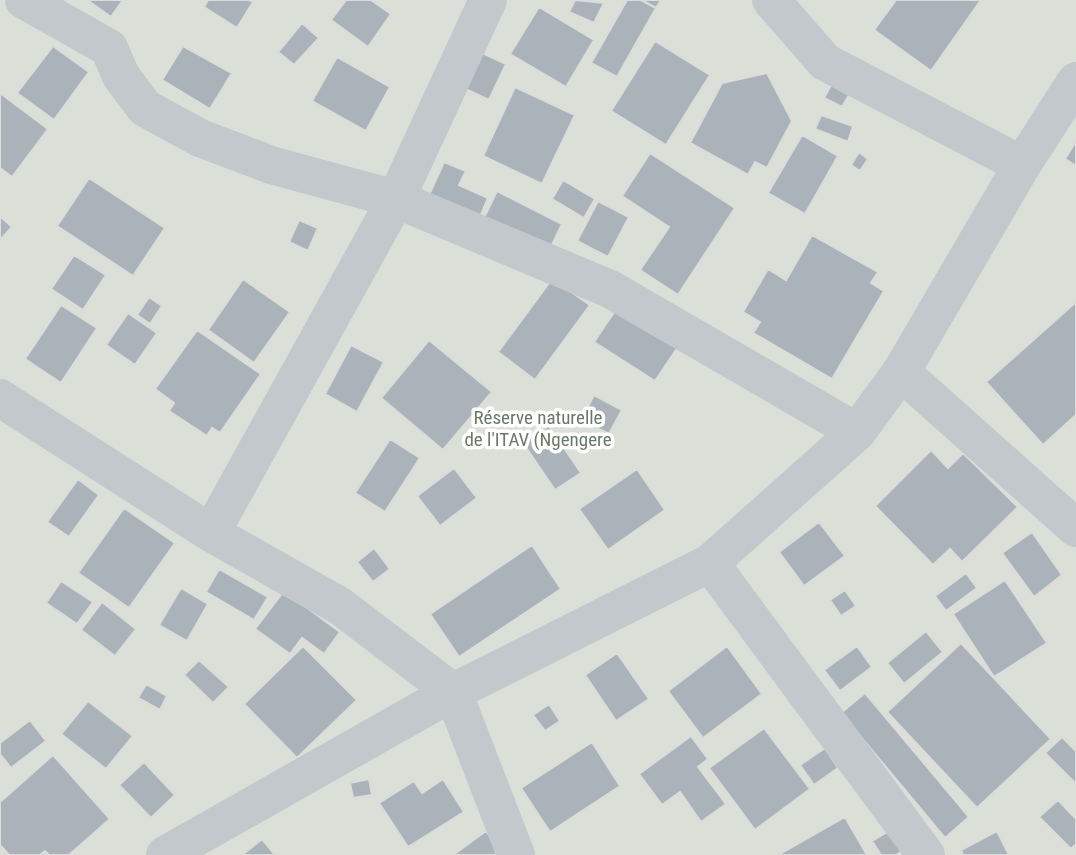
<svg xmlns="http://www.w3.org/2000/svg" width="1076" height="855" viewBox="0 0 1076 855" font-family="'Roboto Condensed',sans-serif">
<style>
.green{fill:#dadfd7}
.building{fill:#aab3b9;stroke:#dcdcda;stroke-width:2}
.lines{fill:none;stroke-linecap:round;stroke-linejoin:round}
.minor{stroke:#c3c8cc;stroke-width:38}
.labels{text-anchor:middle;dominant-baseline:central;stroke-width:7;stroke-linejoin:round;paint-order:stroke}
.park-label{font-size:19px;fill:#687a64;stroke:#fff}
</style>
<rect width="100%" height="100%" fill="#fafaf8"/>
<path class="green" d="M 0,0 L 1076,0 L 1076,855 L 0,855 Z"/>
<path class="building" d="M 87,0 L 123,0 L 111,17 Z
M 208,0 L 249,0 L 253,2 L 237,28 L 204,7 Z
M 346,0 L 371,0 L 391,14 L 368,47 L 331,20 Z
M 575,0 L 604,3 L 594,23 L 569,12 Z
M 627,0 L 641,0 L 656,8 L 617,77 L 591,63 Z
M 642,0 L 661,0 L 656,8 Z
M 896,0 L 981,0 L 931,71 L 874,30 Z
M 539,7 L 594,40 L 566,87 L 510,54 Z
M 302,23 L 319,38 L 294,65 L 278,52 Z
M 655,41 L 710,75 L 666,145 L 611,111 Z
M 53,46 L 89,72 L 54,120 L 17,93 Z
M 183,46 L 232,73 L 210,109 L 162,80 Z
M 476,50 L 506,64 L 489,100 L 459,86 Z
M 337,57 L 390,87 L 366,131 L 312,101 Z
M 767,73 L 792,121 L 767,168 L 755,162 L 748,175 L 690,143 L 722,83 Z
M 831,85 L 849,95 L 842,107 L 824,98 Z
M 515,87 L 575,115 L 542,184 L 483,156 Z
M 0,93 L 48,129 L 12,177 L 0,168 Z
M 821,115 L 853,126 L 848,142 L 815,129 Z
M 802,135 L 838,156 L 805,214 L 768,193 Z
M 1076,141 L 1076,166 L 1065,159 Z
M 859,152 L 868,159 L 860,171 L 851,165 Z
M 650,153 L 735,208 L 678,295 L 640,270 L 669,227 L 622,196 Z
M 444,162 L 466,171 L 459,185 L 488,198 L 480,217 L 429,195 Z
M 89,178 L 165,228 L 133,276 L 57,226 Z
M 563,180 L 595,199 L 584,218 L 552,199 Z
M 497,191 L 562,224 L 548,253 L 483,220 Z
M 598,201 L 629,217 L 608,257 L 577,241 Z
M 0,216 L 12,227 L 0,240 Z
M 299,220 L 318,228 L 308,251 L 289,242 Z
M 812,235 L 878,272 L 871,283 L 884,291 L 832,379 L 753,333 L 760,322 L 743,312 L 768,269 L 786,280 Z
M 74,255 L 106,275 L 83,310 L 51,289 Z
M 243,279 L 290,312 L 254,363 L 208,330 Z
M 552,279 L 590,305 L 535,380 L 498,352 Z
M 149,297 L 162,306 L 150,324 L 137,315 Z
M 1076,302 L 1076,415 L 1043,445 L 986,382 Z
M 61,305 L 97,328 L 61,383 L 25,359 Z
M 619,305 L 680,344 L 655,381 L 594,342 Z
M 128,313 L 157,333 L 135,365 L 106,345 Z
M 197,330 L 261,374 L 220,433 L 212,428 L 207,436 L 169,411 L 174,403 L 155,389 Z
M 429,340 L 492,392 L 443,450 L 381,398 Z
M 351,345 L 384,362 L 357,412 L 325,394 Z
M 594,395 L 622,410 L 609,434 L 581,420 Z
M 549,426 L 581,473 L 555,490 L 523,443 Z
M 390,439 L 420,458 L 385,512 L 355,493 Z
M 931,450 L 948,468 L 963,453 L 1018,507 L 962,562 L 950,549 L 933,565 L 875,506 Z
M 454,468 L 477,498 L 440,526 L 417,496 Z
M 637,469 L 665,510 L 608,550 L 579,509 Z
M 78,479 L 99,495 L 69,537 L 47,522 Z
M 124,508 L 175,543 L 129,608 L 78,573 Z
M 819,522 L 845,556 L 804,586 L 779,552 Z
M 1032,532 L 1062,575 L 1034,597 L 1002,553 Z
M 532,545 L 561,589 L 459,657 L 430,614 Z
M 374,548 L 390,569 L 373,582 L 357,562 Z
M 219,569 L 268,597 L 254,620 L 206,592 Z
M 966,573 L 977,588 L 946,611 L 935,596 Z
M 1005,580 L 1047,643 L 994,677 L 953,614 Z
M 61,581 L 93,602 L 77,624 L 46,603 Z
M 181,588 L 208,604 L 187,641 L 159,625 Z
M 845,590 L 856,606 L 841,616 L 830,600 Z
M 284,591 L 340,632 L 324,654 L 302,638 L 290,654 L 255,629 Z
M 102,602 L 136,629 L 115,656 L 81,630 Z
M 926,631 L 943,652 L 904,684 L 887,663 Z
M 961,643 L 1051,739 L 977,808 L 887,712 Z
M 303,646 L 357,700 L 297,758 L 244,704 Z
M 727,646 L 762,694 L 703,738 L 668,691 Z
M 857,646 L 872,667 L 840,691 L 824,670 Z
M 617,653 L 649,699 L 616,721 L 585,675 Z
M 199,660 L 229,687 L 213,703 L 184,675 Z
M 146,684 L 167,696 L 160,710 L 138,698 Z
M 865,693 L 969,817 L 945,838 L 841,713 Z
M 88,701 L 133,736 L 106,769 L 61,734 Z
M 549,704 L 560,721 L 545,731 L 533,715 Z
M 30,720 L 46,741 L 11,768 L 0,754 L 0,743 Z
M 764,728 L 810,789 L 755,830 L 709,768 Z
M 691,736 L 708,759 L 698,767 L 726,804 L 701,822 L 680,792 L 662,805 L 639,774 Z
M 1062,737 L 1076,751 L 1076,784 L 1045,753 Z
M 592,742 L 620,786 L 550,832 L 521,788 Z
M 825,748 L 838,768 L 814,785 L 800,765 Z
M 53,755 L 110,819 L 69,855 L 49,855 L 45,851 L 40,855 L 9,855 L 0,845 L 0,802 Z
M 144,762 L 175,795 L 151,818 L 119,785 Z
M 369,779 L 372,795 L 353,798 L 350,783 Z
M 443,779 L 464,812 L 408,847 L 379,803 L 414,781 L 422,793 Z
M 1058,800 L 1076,819 L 1076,844 L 1071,849 L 1039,817 Z
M 845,817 L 867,855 L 778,855 Z
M 896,827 L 908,848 L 896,855 L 881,855 L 872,841 Z
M 486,831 L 500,851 L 494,855 L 453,855 Z
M 997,831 L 1009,855 L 963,855 L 961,850 Z
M 262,839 L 275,855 L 242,855 Z"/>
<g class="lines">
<path class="minor" d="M 24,0 L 109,48 L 121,76 L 145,108 L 200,138 L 271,165 L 396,199 L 610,289 L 857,432
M 771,0 L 825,62 L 1022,165
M 901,372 L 1076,528
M 0,398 L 211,533 L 340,606 L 453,692 L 516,855
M 211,533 L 396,199 L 488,0
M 710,563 L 926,855
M 165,855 L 453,692 L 710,563 L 857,432 L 901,372 L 1022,165 L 1076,81"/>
</g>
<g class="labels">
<g class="park-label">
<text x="538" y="417">Réserve naturelle<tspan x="538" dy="22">de l'ITAV (Ngengere</tspan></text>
</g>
</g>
</svg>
